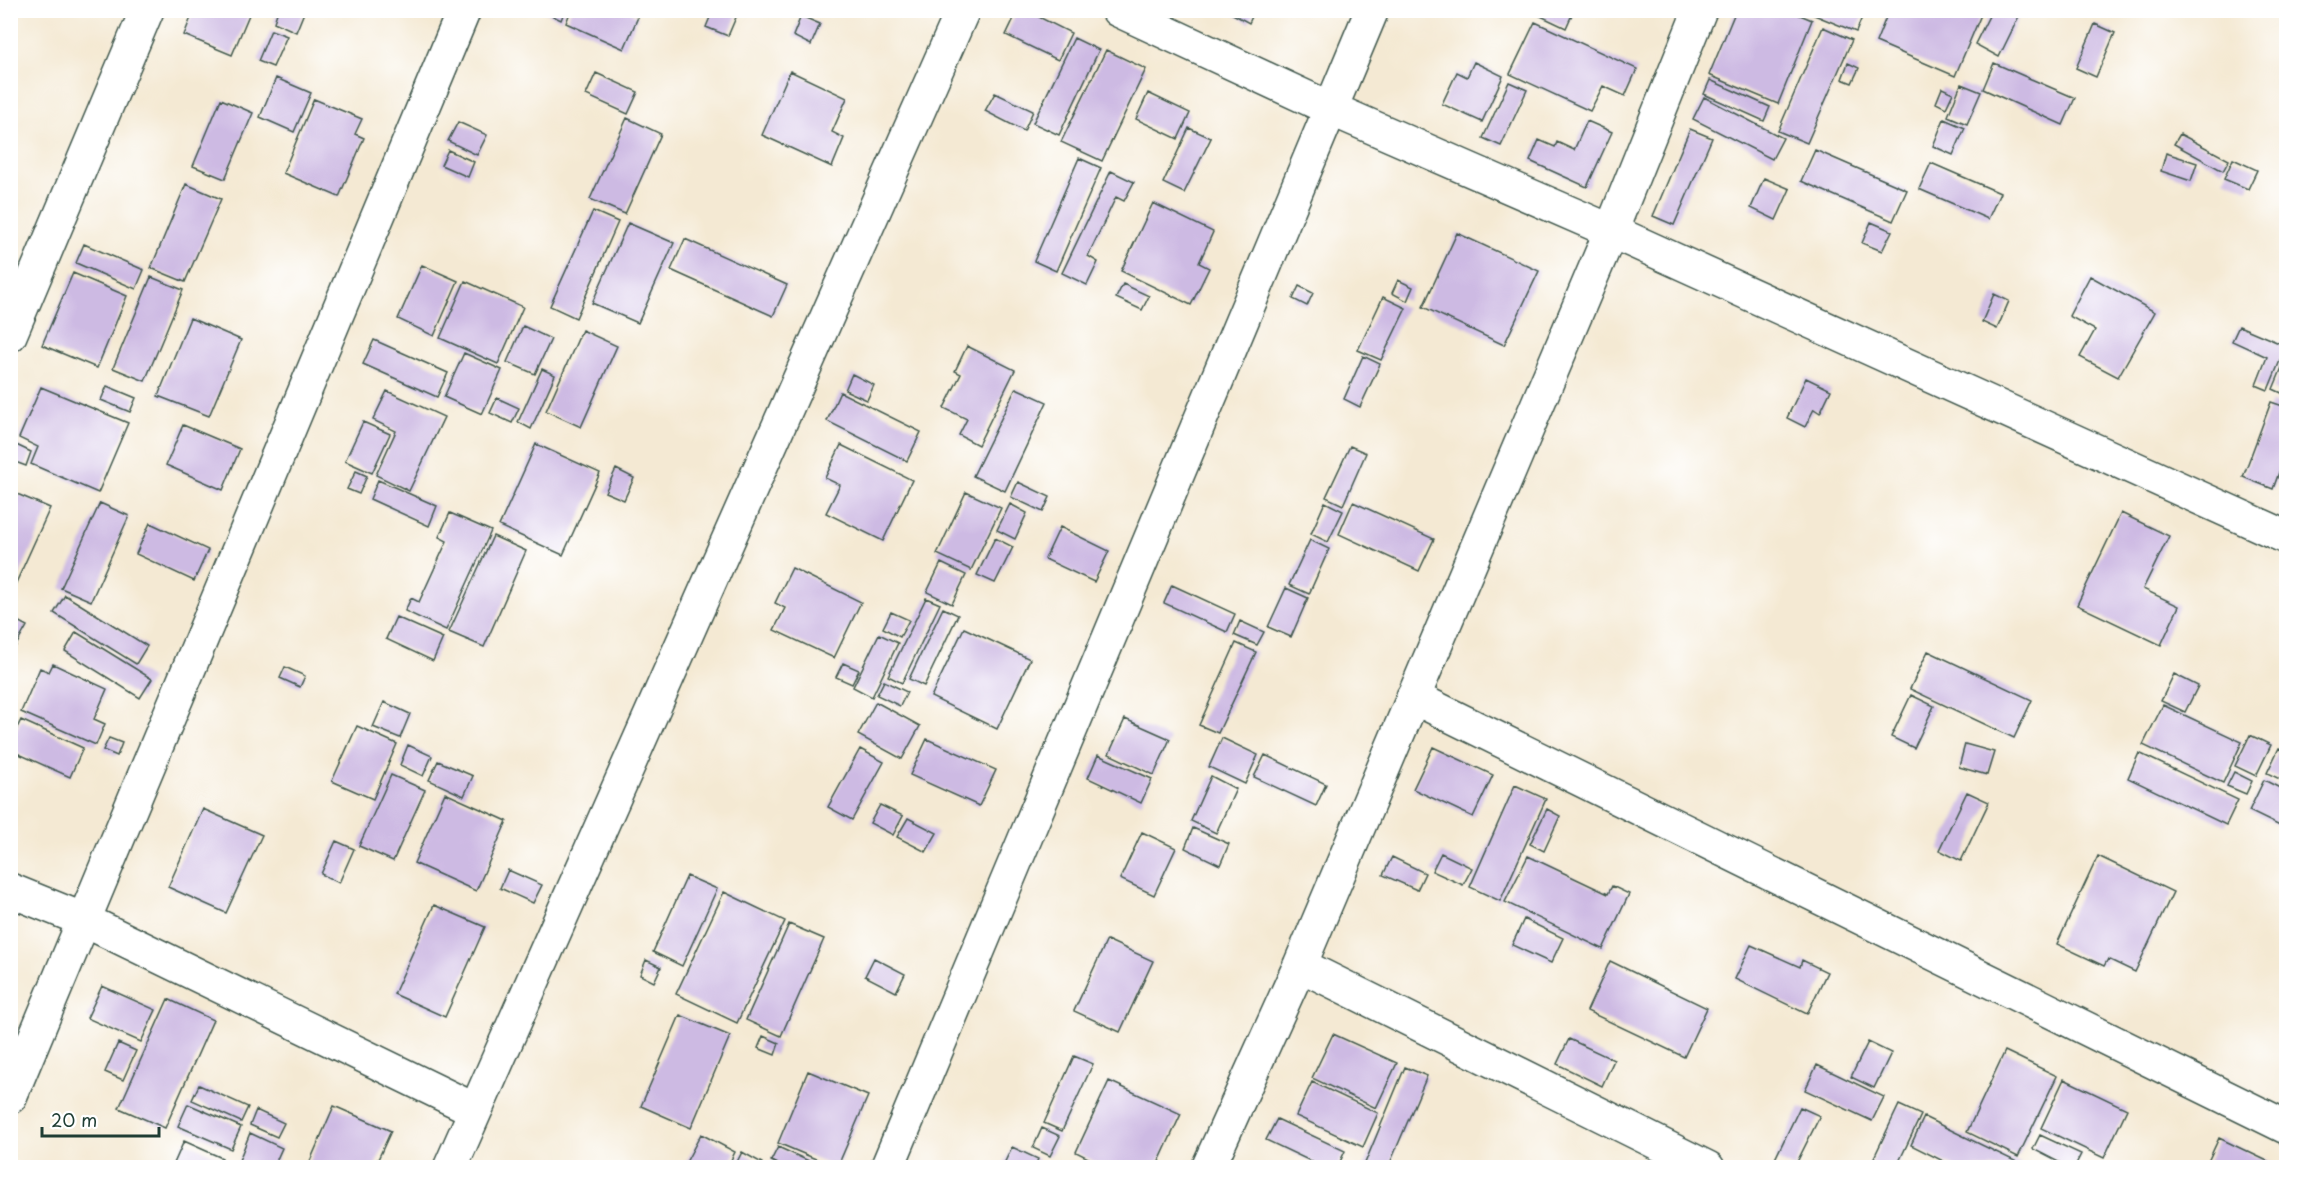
<svg xmlns="http://www.w3.org/2000/svg" width="2297" height="1178" viewBox="0 0 2297 1178" font-family="'Playpen Sans',sans-serif">
<style>
.building{fill:#cdbae3}
.lines{fill:none;stroke-linecap:round;stroke-linejoin:round}
.minor-casing{stroke:#3f574c;stroke-width:36}
.minor{stroke:#fff;stroke-width:33}
</style>
<rect width="100%" height="100%" fill="#fff"/>
<filter id="ink" filterUnits="userSpaceOnUse"><feTurbulence type="fractalNoise" baseFrequency=".0167" numOctaves="2"/><feDisplacementMap in="SourceGraphic" scale="12" xChannelSelector="R" yChannelSelector="G"/><feConvolveMatrix kernelMatrix="1 2 1 2 8 2 1 2 1" color-interpolation-filters="sRGB"/></filter>
<filter id="wash" filterUnits="userSpaceOnUse"><feTurbulence type="fractalNoise" baseFrequency=".008" numOctaves="4" result="noise"/><feDisplacementMap in="SourceGraphic" scale="24" xChannelSelector="R" yChannelSelector="G"/><feGaussianBlur stdDeviation="1.35" result="paint"/><feColorMatrix in="noise" values="0 0 0 0 0 0 0 0 0 0 0 0 0 0 0 0 0 1.4 0 .05"/><feComposite in="paint" operator="in"/></filter>
<g filter="url(#wash)">
<rect width="100%" height="100%" fill="#f4e9d3"/>
<g id="blocks">
<path class="building" d="M 194,10 L 251,10 L 232,55 L 184,35 Z
M 278,10 L 305,10 L 296,32 L 274,22 Z
M 541,10 L 565,10 L 561,20 Z
M 571,10 L 634,10 L 632,14 L 638,17 L 624,49 L 566,23 Z
M 713,10 L 726,10 L 737,15 L 728,36 L 706,27 Z
M 1018,10 L 1025,10 L 1071,33 L 1058,60 L 1006,35 Z
M 1229,10 L 1255,10 L 1249,23 L 1229,12 Z
M 1528,10 L 1574,10 L 1566,28 Z
M 1736,10 L 1788,10 L 1812,20 L 1778,104 L 1709,75 Z
M 1802,10 L 1865,10 L 1856,32 Z
M 1889,10 L 1983,10 L 1955,76 L 1876,42 Z
M 1992,10 L 2022,10 L 1999,57 L 1975,44 Z
M 801,16 L 820,24 L 811,45 L 793,36 Z
M 1535,22 L 1637,69 L 1625,96 L 1603,86 L 1590,111 L 1510,74 Z
M 2095,24 L 2115,33 L 2096,77 L 2076,68 Z
M 1823,27 L 1852,40 L 1807,143 L 1778,131 Z
M 271,30 L 287,36 L 273,67 L 258,61 Z
M 1074,38 L 1099,50 L 1059,135 L 1033,123 Z
M 1106,50 L 1146,69 L 1102,161 L 1061,142 Z
M 1474,62 L 1503,76 L 1482,122 L 1442,104 L 1457,72 L 1467,77 Z
M 1848,63 L 1859,68 L 1852,83 L 1842,79 Z
M 1994,63 L 2075,98 L 2063,125 L 1983,89 Z
M 790,71 L 847,98 L 832,132 L 844,138 L 832,167 L 762,135 Z
M 596,73 L 638,92 L 628,114 L 586,95 Z
M 276,78 L 311,93 L 294,132 L 260,117 Z
M 1710,80 L 1770,107 L 1764,121 L 1704,94 Z
M 1509,82 L 1527,90 L 1501,146 L 1483,138 Z
M 1961,84 L 1981,92 L 1967,124 L 1948,116 Z
M 1942,88 L 1953,93 L 1946,108 L 1936,103 Z
M 995,93 L 1033,111 L 1024,131 L 985,111 Z
M 1148,93 L 1190,113 L 1178,139 L 1136,119 Z
M 1704,97 L 1783,138 L 1772,159 L 1693,119 Z
M 221,99 L 253,113 L 225,179 L 193,166 Z
M 314,99 L 362,119 L 355,134 L 364,138 L 339,197 L 283,173 Z
M 627,118 L 661,134 L 625,214 L 590,199 Z
M 1944,119 L 1965,128 L 1953,155 L 1933,146 Z
M 1587,121 L 1612,132 L 1587,187 L 1530,161 L 1539,140 L 1555,147 L 1557,142 L 1574,150 Z
M 458,122 L 487,135 L 477,155 L 448,141 Z
M 1189,128 L 1211,138 L 1184,193 L 1163,183 Z
M 1690,129 L 1712,138 L 1674,225 L 1653,216 Z
M 2180,134 L 2229,160 L 2223,171 L 2174,144 Z
M 448,150 L 474,162 L 468,177 L 441,165 Z
M 1815,150 L 1907,190 L 1893,221 L 1801,181 Z
M 2166,153 L 2197,163 L 2191,181 L 2161,171 Z
M 1079,158 L 1101,168 L 1056,271 L 1034,261 Z
M 2233,159 L 2257,170 L 2248,189 L 2224,179 Z
M 1931,163 L 2000,193 L 1988,219 L 1919,189 Z
M 1111,171 L 1134,182 L 1124,201 L 1116,197 L 1088,256 L 1098,262 L 1087,285 L 1062,273 Z
M 1764,178 L 1790,189 L 1776,220 L 1751,208 Z
M 186,184 L 221,199 L 185,282 L 151,268 Z
M 1153,203 L 1213,232 L 1199,263 L 1209,268 L 1191,305 L 1121,271 Z
M 593,211 L 618,222 L 576,318 L 550,306 Z
M 1871,222 L 1892,231 L 1882,251 L 1862,243 Z
M 628,223 L 674,243 L 638,323 L 592,303 Z
M 1457,233 L 1539,271 L 1504,345 L 1423,307 Z
M 685,239 L 787,285 L 773,316 L 671,270 Z
M 84,244 L 144,270 L 136,289 L 76,263 Z
M 422,265 L 458,281 L 434,336 L 398,319 Z
M 73,273 L 127,296 L 97,368 L 42,345 Z
M 2090,276 L 2155,312 L 2118,377 L 2080,357 L 2095,330 L 2069,316 Z
M 151,277 L 183,290 L 145,381 L 113,368 Z
M 1398,280 L 1413,287 L 1407,301 L 1392,293 Z
M 465,281 L 523,307 L 498,364 L 440,338 Z
M 1123,284 L 1149,296 L 1142,310 L 1116,298 Z
M 1299,286 L 1313,293 L 1307,306 L 1293,299 Z
M 1994,294 L 2009,301 L 1997,329 L 1982,322 Z
M 1383,297 L 1406,308 L 1381,360 L 1358,350 Z
M 190,318 L 241,340 L 209,416 L 158,396 Z
M 523,326 L 551,339 L 535,374 L 507,362 Z
M 2239,326 L 2286,346 L 2268,390 L 2256,385 L 2267,357 L 2232,341 Z
M 582,330 L 617,346 L 581,427 L 546,411 Z
M 374,340 L 448,373 L 437,397 L 363,364 Z
M 967,346 L 1015,370 L 978,445 L 959,435 L 967,419 L 944,408 L 961,374 L 955,371 Z
M 464,353 L 502,370 L 482,414 L 444,397 Z
M 1363,356 L 1380,364 L 1360,407 L 1344,399 Z
M 2286,358 L 2286,395 L 2273,389 Z
M 542,369 L 555,375 L 531,429 L 518,422 Z
M 852,374 L 874,385 L 867,400 L 845,390 Z
M 1806,378 L 1831,390 L 1820,413 L 1814,409 L 1805,427 L 1787,418 Z
M 107,386 L 136,398 L 130,412 L 101,400 Z
M 41,387 L 128,423 L 98,493 L 31,464 L 38,447 L 19,438 Z
M 1016,388 L 1047,402 L 1005,491 L 973,476 Z
M 387,391 L 444,417 L 409,491 L 376,475 L 396,431 L 373,420 Z
M 840,392 L 921,432 L 907,461 L 827,421 Z
M 497,398 L 519,408 L 512,423 L 490,413 Z
M 2271,402 L 2286,407 L 2286,453 L 2273,489 L 2243,477 Z
M 363,422 L 390,434 L 372,473 L 345,461 Z
M 183,425 L 240,449 L 223,490 L 166,465 Z
M 10,442 L 31,452 L 26,466 L 10,460 Z
M 536,444 L 600,473 L 563,555 L 499,526 Z
M 841,445 L 912,480 L 883,541 L 826,513 L 840,485 L 825,478 Z
M 1350,446 L 1366,453 L 1343,505 L 1326,497 Z
M 616,469 L 634,478 L 624,500 L 605,492 Z
M 356,471 L 367,476 L 359,494 L 347,489 Z
M 378,480 L 437,506 L 429,526 L 370,499 Z
M 1018,482 L 1050,497 L 1043,512 L 1011,497 Z
M 10,491 L 50,508 L 15,585 L 10,583 Z
M 966,492 L 1001,508 L 971,570 L 937,554 Z
M 1325,502 L 1343,511 L 1328,542 L 1311,534 Z
M 1353,502 L 1434,539 L 1419,571 L 1339,534 Z
M 100,503 L 129,516 L 91,601 L 61,588 Z
M 1010,504 L 1027,513 L 1015,539 L 997,530 Z
M 450,513 L 491,531 L 446,630 L 405,611 L 411,598 L 419,602 L 447,541 L 439,537 Z
M 2121,513 L 2169,536 L 2143,589 L 2179,606 L 2161,645 L 2077,605 Z
M 150,523 L 208,550 L 194,581 L 136,554 Z
M 1060,527 L 1109,551 L 1094,582 L 1045,559 Z
M 493,536 L 526,551 L 484,647 L 449,632 Z
M 995,538 L 1013,547 L 995,583 L 977,575 Z
M 1310,540 L 1329,549 L 1309,594 L 1289,585 Z
M 941,563 L 966,575 L 952,604 L 927,592 Z
M 792,568 L 861,602 L 834,658 L 774,630 L 785,608 L 775,603 Z
M 1172,585 L 1235,614 L 1227,632 L 1164,603 Z
M 1286,588 L 1308,598 L 1291,637 L 1268,627 Z
M 65,595 L 147,646 L 136,664 L 54,613 Z
M 926,598 L 940,604 L 902,683 L 888,676 Z
M 943,608 L 958,615 L 924,686 L 909,679 Z
M 891,612 L 909,620 L 900,637 L 883,628 Z
M 10,617 L 27,626 L 10,656 Z
M 396,617 L 443,638 L 433,661 L 386,639 Z
M 1240,621 L 1264,632 L 1257,645 L 1234,635 Z
M 964,628 L 1030,659 L 997,729 L 931,697 Z
M 76,632 L 152,679 L 140,698 L 65,651 Z
M 879,634 L 898,643 L 872,697 L 853,687 Z
M 1236,643 L 1256,652 L 1218,733 L 1199,725 Z
M 1928,651 L 2032,700 L 2014,738 L 1910,689 Z
M 843,663 L 859,670 L 852,684 L 836,677 Z
M 53,664 L 107,689 L 94,719 L 105,724 L 96,745 L 21,712 L 40,668 L 49,672 Z
M 285,667 L 305,676 L 300,687 L 280,678 Z
M 2174,674 L 2198,686 L 2185,712 L 2161,701 Z
M 884,681 L 907,692 L 900,706 L 877,695 Z
M 1911,695 L 1934,706 L 1914,748 L 1891,737 Z
M 384,702 L 410,714 L 400,738 L 373,727 Z
M 876,702 L 920,726 L 902,759 L 858,735 Z
M 2163,705 L 2242,742 L 2223,783 L 2143,745 Z
M 1125,719 L 1170,739 L 1154,775 L 1109,754 Z
M 21,720 L 83,748 L 70,777 L 10,750 L 10,742 Z
M 357,726 L 397,744 L 373,799 L 332,781 Z
M 2250,735 L 2271,745 L 2256,776 L 2235,766 Z
M 109,738 L 122,743 L 117,756 L 103,750 Z
M 1222,738 L 1258,755 L 1245,784 L 1209,767 Z
M 927,739 L 996,770 L 979,806 L 910,775 Z
M 1965,744 L 1994,752 L 1987,775 L 1959,767 Z
M 408,745 L 432,756 L 423,776 L 400,765 Z
M 1433,747 L 1493,775 L 1473,817 L 1413,789 Z
M 2279,748 L 2286,752 L 2286,782 L 2267,773 Z
M 860,749 L 884,762 L 852,820 L 828,807 Z
M 2139,753 L 2238,800 L 2226,825 L 2128,778 Z
M 1098,755 L 1152,779 L 1141,803 L 1088,778 Z
M 1265,755 L 1326,784 L 1316,806 L 1254,777 Z
M 438,761 L 473,776 L 464,796 L 429,780 Z
M 2234,772 L 2252,781 L 2246,794 L 2227,786 Z
M 391,775 L 425,790 L 393,861 L 359,846 Z
M 1211,776 L 1236,789 L 1216,833 L 1191,821 Z
M 2264,780 L 2286,791 L 2286,829 L 2249,811 Z
M 1515,785 L 1546,799 L 1500,901 L 1470,887 Z
M 1967,792 L 1989,802 L 1961,861 L 1939,850 Z
M 445,793 L 507,821 L 476,891 L 414,863 Z
M 880,805 L 903,816 L 893,835 L 870,823 Z
M 203,809 L 262,835 L 226,913 L 168,887 Z
M 1547,809 L 1560,816 L 1544,851 L 1530,844 Z
M 908,818 L 937,833 L 926,852 L 897,837 Z
M 1193,828 L 1229,844 L 1220,865 L 1185,848 Z
M 1142,832 L 1176,848 L 1154,895 L 1120,879 Z
M 336,841 L 354,849 L 339,883 L 321,874 Z
M 1441,853 L 1472,868 L 1463,885 L 1432,871 Z
M 1528,856 L 1608,894 L 1612,886 L 1629,894 L 1603,949 L 1505,902 Z
M 2098,856 L 2173,892 L 2135,972 L 2108,959 L 2104,966 L 2057,944 Z
M 1392,857 L 1425,873 L 1417,890 L 1383,875 Z
M 508,870 L 542,885 L 533,903 L 500,888 Z
M 687,876 L 717,889 L 682,966 L 653,952 Z
M 724,892 L 785,921 L 737,1023 L 676,994 Z
M 434,905 L 485,927 L 445,1017 L 394,994 Z
M 1524,919 L 1563,938 L 1551,963 L 1512,945 Z
M 789,924 L 824,939 L 781,1036 L 746,1020 Z
M 1107,940 L 1153,961 L 1120,1032 L 1074,1011 Z
M 1751,945 L 1800,967 L 1802,960 L 1827,972 L 1807,1014 L 1735,979 Z
M 874,958 L 905,974 L 896,992 L 865,976 Z
M 646,960 L 661,967 L 654,982 L 640,975 Z
M 1610,961 L 1707,1008 L 1684,1057 L 1587,1011 Z
M 102,986 L 156,1010 L 141,1042 L 87,1018 Z
M 168,999 L 213,1020 L 165,1128 L 119,1108 Z
M 680,1015 L 730,1036 L 691,1128 L 641,1106 Z
M 1333,1034 L 1397,1063 L 1376,1108 L 1312,1078 Z
M 763,1036 L 779,1043 L 775,1055 L 758,1048 Z
M 1569,1039 L 1614,1060 L 1602,1086 L 1557,1064 Z
M 1868,1042 L 1891,1053 L 1874,1088 L 1851,1077 Z
M 118,1043 L 136,1051 L 123,1080 L 105,1072 Z
M 2005,1051 L 2057,1076 L 2018,1157 L 1967,1132 Z
M 1074,1056 L 1093,1064 L 1062,1131 L 1044,1123 Z
M 1817,1065 L 1884,1097 L 1872,1121 L 1805,1090 Z
M 1405,1067 L 1427,1076 L 1388,1168 L 1363,1168 Z
M 808,1071 L 868,1096 L 837,1168 L 778,1143 Z
M 2064,1079 L 2127,1109 L 2104,1158 L 2041,1128 Z
M 1109,1081 L 1181,1114 L 1156,1168 L 1108,1168 L 1076,1152 Z
M 1312,1082 L 1378,1113 L 1363,1147 L 1296,1116 Z
M 199,1085 L 248,1107 L 241,1122 L 192,1100 Z
M 188,1104 L 241,1127 L 231,1149 L 178,1126 Z
M 1899,1105 L 1921,1115 L 1896,1168 L 1869,1168 Z
M 334,1106 L 391,1131 L 374,1168 L 307,1168 Z
M 1800,1107 L 1820,1116 L 1794,1168 L 1775,1159 Z
M 256,1110 L 284,1123 L 277,1137 L 250,1125 Z
M 1924,1117 L 2021,1164 L 2019,1168 L 1957,1168 L 1911,1145 Z
M 1277,1119 L 1345,1151 L 1337,1168 L 1325,1168 L 1266,1140 Z
M 1042,1128 L 1060,1136 L 1050,1156 L 1033,1148 Z
M 250,1133 L 282,1148 L 273,1168 L 248,1168 L 238,1163 Z
M 701,1134 L 735,1152 L 727,1168 L 683,1168 Z
M 2040,1135 L 2081,1154 L 2074,1168 L 2070,1168 L 2033,1149 Z
M 2219,1138 L 2282,1168 L 2205,1168 Z
M 184,1141 L 222,1158 L 218,1168 L 172,1168 Z
M 778,1147 L 824,1168 L 785,1168 L 771,1161 Z
M 1012,1147 L 1038,1159 L 1034,1168 L 1002,1168 Z
M 742,1152 L 762,1163 L 760,1168 L 734,1168 Z"/>
</g>
</g>
<g filter="url(#ink)">
<use href="#blocks" fill-opacity="0" stroke="#3f574c" stroke-width="1.5"/>
<g class="lines">
<defs>
<path id="minor" d="M 1118,10 L 1331,109 L 1611,231 L 2286,537
M 10,335 L 147,10
M 1413,697 L 2286,1127
M 10,890 L 84,920 L 475,1110
M 1300,965 L 1708,1168
M 10,1097 L 464,10
M 450,1168 L 963,10
M 887,1168 L 1372,10
M 1208,1168 L 1300,965 L 1611,231 L 1700,10"/>
</defs>
<use href="#minor" class="minor-casing"/>
<use href="#minor" class="minor"/>
</g>
</g>
<rect width="2297" height="1178" fill="none" stroke="#fff" stroke-width="36"/>
<path d="M42 1127v9h117v-9" fill="none" stroke="#1f3d34" stroke-width="3"/>
<text x="51" y="1127" font-size="18" fill="#1f3d34" stroke="#ffffff" stroke-width="4.5" paint-order="stroke">20 m</text>
</svg>
